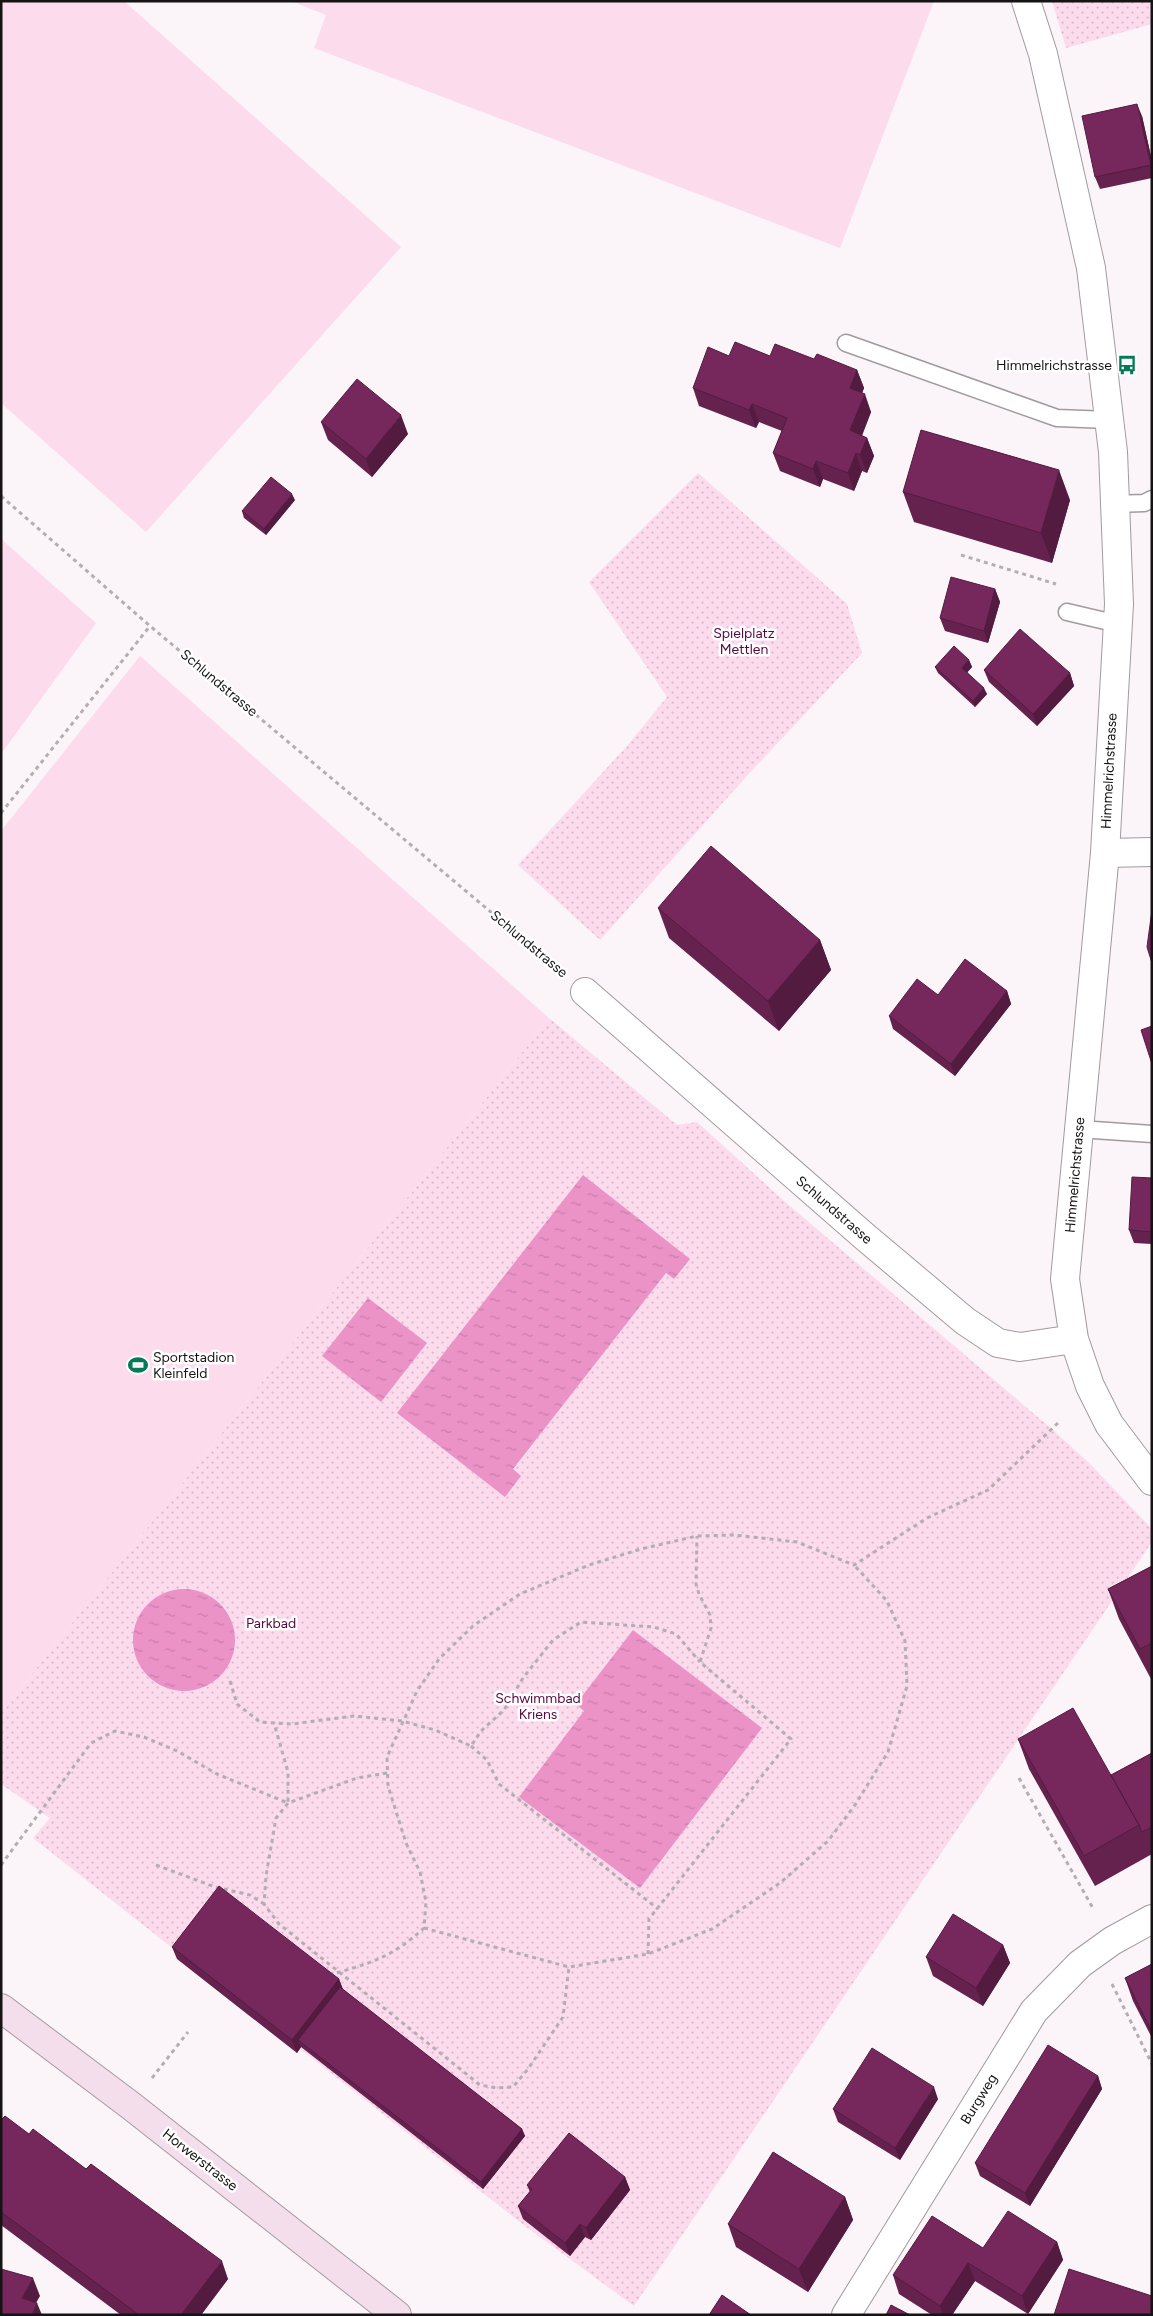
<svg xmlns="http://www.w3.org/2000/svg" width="1153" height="2316" viewBox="0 0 1153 2316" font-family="Figtree,sans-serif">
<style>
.grass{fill:url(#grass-dots)}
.pitch{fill:#fcdbed}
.water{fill:url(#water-ripples)}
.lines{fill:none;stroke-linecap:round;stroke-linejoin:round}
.lane-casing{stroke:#a19b9e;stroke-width:19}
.street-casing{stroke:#a19b9e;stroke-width:30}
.secondary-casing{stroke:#a19b9e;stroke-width:30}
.path{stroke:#b4aeb1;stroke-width:3;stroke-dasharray:4 4;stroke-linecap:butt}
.lane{stroke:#fff;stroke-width:16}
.street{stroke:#fff;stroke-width:28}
.secondary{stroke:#f5deeb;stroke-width:28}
.wall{fill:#65224e}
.shaded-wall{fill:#531b40}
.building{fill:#76275b;stroke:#531b40}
.labels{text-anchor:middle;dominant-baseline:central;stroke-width:5;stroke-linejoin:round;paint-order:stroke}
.poi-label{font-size:14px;fill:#151314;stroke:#fff;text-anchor:end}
.park-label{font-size:14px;fill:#57063f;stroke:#fff}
.street-label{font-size:14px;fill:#151314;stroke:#fff}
</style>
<defs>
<pattern id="grass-dots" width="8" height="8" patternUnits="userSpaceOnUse" patternTransform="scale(1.25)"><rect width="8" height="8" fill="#fcdbed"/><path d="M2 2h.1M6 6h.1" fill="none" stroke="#d7bbca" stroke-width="1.8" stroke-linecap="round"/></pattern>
<pattern id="water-ripples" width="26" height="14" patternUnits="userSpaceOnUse" patternTransform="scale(1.25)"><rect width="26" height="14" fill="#eb92c7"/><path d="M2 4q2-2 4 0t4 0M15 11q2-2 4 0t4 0" fill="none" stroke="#c97daa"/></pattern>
</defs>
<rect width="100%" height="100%" fill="#fbf4f8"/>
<path class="grass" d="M 1052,1 L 1152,1 L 1152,24 L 1066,48 Z
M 698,473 L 847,604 L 862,653 L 745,778 L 600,940 L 518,865 L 627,746 L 667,697 L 589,582 Z
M 549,1018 L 677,1125 L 697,1122 L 784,1201 L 1053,1430 L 1091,1465 L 1152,1529 L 1152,1542 L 634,2306 L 521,2223 L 33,1838 L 50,1818 L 1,1784 L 1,1713 Z"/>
<path class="pitch" d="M 1,1 L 124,1 L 401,247 L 146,532 L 1,403 Z
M 291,1 L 934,1 L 840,248 L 314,48 L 326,15 Z
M 1,539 L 96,623 L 1,754 Z
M 140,656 L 549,1018 L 1,1713 L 1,831 Z"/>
<path class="water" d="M 583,1175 L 690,1259 L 674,1279 L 666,1273 L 513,1469 L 521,1476 L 505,1497 L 397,1413 Z
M 368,1298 L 427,1343 L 381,1402 L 322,1356 Z
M133 1640a51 51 0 1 1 102 0a51 51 0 1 1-102 0Z
M 633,1630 L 762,1728 L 640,1888 L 519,1797 L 584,1711 L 576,1704 Z"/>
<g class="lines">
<defs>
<path id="lane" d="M 846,343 L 1057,418 L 1109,420
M 1115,504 L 1144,503 L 1152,499
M 1067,612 L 1118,624
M 1079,1129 L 1152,1134"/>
<path id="street" d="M 1026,1 L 1043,54 L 1091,268 L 1113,452 L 1119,604 L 1105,853 L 1065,1279 L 1074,1339 L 1090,1386 L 1109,1424 L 1152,1481
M 1105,853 L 1152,852
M 585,992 L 864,1236 L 965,1321 L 998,1343 L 1020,1347 L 1074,1339
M 846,2315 L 1034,2011 L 1080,1964 L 1112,1941 L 1152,1919"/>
<path id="secondary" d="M 1,2008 L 130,2105 L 397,2315"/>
</defs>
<use href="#lane" class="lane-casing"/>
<use href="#street" class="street-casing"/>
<use href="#secondary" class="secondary-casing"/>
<path class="path" d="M 1,496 L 150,626 L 560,970
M 961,555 L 1056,584
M 1,813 L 150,626
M 230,1681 L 237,1704 L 260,1722 L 292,1724 L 354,1716 L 402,1721 L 435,1730 L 471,1746 L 481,1731 L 504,1710 L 523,1678 L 553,1640 L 581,1622 L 654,1627 L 676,1634 L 700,1662
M 471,1746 L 487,1760 L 499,1784 L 658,1909
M 387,1773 L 357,1778 L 288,1803 L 276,1818 L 266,1876 L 264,1904 L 279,1924 L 480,2085 L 497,2088 L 513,2087 L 528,2069 L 563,2017 L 569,1967
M 1019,1778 L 1094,1910
M 1,1865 L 91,1743 L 115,1731 L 144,1737 L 177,1751 L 217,1774 L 288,1803 L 288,1772 L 274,1723
M 156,1865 L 215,1887 L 250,1895 L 264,1904
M 424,1928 L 569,1967 L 648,1954 L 712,1929 L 780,1883 L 828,1841 L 855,1805 L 888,1752 L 907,1686 L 905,1641 L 887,1601 L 854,1565
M 648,1954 L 649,1919 L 791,1739 L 700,1662 L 711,1628 L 710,1615 L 699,1594 L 696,1584 L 697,1536
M 329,1975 C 371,1963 391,1958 424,1928 L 426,1902 L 420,1872 L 406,1843 L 388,1786 L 387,1757 L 417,1691 L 439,1659 L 473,1626 L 520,1594 L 589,1565 L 641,1549 L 697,1536 L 734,1535 L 797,1542 L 854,1565 L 927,1518 L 988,1490 L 1059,1422
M 1112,1984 L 1152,2064
M 152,2078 L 188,2032"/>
<use href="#lane" class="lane"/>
<use href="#street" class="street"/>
<use href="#secondary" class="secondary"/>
</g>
<path class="wall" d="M 1142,116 L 1152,161 L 1152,178 L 1100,189 L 1095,177 Z
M 729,356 L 770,356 L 814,359 L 857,370 L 864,388 L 862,393 L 871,412 L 862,436 L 867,438 L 874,456 L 867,473 L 862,471 L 854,491 L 823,479 L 820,487 L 780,471 L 773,453 L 782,431 L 759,422 L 756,428 L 699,406 L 693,388 Z
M 321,422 L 408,434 L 372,477 L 328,440 Z
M 903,492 L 1070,500 L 1052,563 L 914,522 Z
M 295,500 L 266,535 L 244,518 L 242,511 Z
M 995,589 L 1000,602 L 988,643 L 945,631 L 940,618 Z
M 969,660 L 972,667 L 967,672 L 987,694 L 975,707 L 938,673 L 935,667 Z
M 984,670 L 1070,673 L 1074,686 L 1037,726 L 989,682 Z
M 658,908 L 820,940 L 831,970 L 779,1031 L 669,938 Z
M 1007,991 L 1011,1004 L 955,1076 L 893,1029 L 889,1016 L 938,995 Z
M 1152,1178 L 1152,1244 L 1134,1243 L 1129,1230 Z
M 1152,1566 L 1152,1678 L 1151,1679 L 1119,1619 L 1108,1589 Z
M 1018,1739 L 1111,1775 L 1152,1753 L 1152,1854 L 1095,1886 L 1029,1769 Z
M 1003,1945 L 1010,1963 L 983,2006 L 933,1976 L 926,1957 Z
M 172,1947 L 339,1979 L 343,1990 L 522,2129 L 525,2136 L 483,2189 L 301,2047 L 297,2053 L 177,1959 Z
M 1152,1964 L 1152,2038 L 1133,2001 L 1125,1978 Z
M 1098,2076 L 1102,2089 L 1030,2206 L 980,2176 L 975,2163 Z
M 938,2099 L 900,2160 L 838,2122 L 833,2109 Z
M 1,2120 L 29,2134 L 86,2169 L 228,2279 L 201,2315 L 121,2315 L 1,2225 Z
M 625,2177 L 630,2190 L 591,2240 L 585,2237 L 570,2256 L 523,2219 L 518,2206 L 530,2192 L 527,2185 Z
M 845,2197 L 853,2220 L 808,2292 L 736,2247 L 728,2224 Z
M 1057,2242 L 1063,2260 L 1028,2314 L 975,2281 L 952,2315 L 932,2315 L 899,2294 L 893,2275 L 983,2248 Z"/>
<path class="shaded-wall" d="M 1137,104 L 1142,116 L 1152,161 L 1152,167 Z
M 857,370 L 864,388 L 857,406 L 850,388 Z
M 865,394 L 871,412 L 856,449 L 850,430 Z
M 752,404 L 759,422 L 756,428 L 749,410 Z
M 401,415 L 408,434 L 372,477 L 366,459 Z
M 867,438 L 874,456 L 867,473 L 860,455 Z
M 856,453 L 862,471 L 854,491 L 848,473 Z
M 816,461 L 823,479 L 820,487 L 813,469 Z
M 1059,470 L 1070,500 L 1052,563 L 1041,533 Z
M 292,494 L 295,500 L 266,535 L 264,529 Z
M 995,589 L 1000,602 L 988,643 L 984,631 Z
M 969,660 L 972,667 L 965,675 L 962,668 Z
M 1070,673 L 1074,686 L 1037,726 L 1033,714 Z
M 984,688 L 987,694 L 975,707 L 973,701 Z
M 820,940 L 831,970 L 779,1031 L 768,1001 Z
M 1007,991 L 1011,1004 L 955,1076 L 951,1064 Z
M 1003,1945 L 1010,1963 L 983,2006 L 976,1988 Z
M 339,1979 L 344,1992 L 298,2040 L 301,2047 L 297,2053 L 292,2040 Z
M 1098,2076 L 1102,2089 L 1030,2206 L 1025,2193 Z
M 934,2087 L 938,2099 L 900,2160 L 895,2148 Z
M 522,2129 L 525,2136 L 483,2189 L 481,2182 Z
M 625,2177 L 630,2190 L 591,2240 L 586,2228 Z
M 845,2197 L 853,2220 L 808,2292 L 799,2269 Z
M 580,2224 L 585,2237 L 570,2256 L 565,2243 Z
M 1057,2242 L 1063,2260 L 1028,2314 L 1022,2296 Z
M 222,2261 L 228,2279 L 201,2315 L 181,2315 Z
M 968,2263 L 975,2281 L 952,2315 L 943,2315 L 940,2306 Z
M 33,2278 L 40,2296 L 29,2315 L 22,2298 Z
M 37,2303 L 42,2315 L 32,2315 Z"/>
<path class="building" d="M 1137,104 L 1151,165 L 1095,177 L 1082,116 Z
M 735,342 L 770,356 L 775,344 L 814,359 L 817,354 L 857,370 L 850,388 L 865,394 L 850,430 L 867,438 L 860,455 L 856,453 L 848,473 L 816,461 L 813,469 L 773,453 L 787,418 L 752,404 L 749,410 L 693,388 L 708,347 L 729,356 Z
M 357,379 L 401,415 L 366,459 L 321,422 Z
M 921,430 L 1059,470 L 1041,533 L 903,492 Z
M 271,477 L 292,494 L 264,529 L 242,511 Z
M 951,577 L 995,589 L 984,631 L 940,618 Z
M 1020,629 L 1070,673 L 1033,714 L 984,670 Z
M 954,646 L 969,660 L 962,668 L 984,688 L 973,701 L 935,667 Z
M 711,846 L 820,940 L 768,1001 L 658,908 Z
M 1152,910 L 1152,963 L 1147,947 Z
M 965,959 L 1007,991 L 951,1064 L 889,1016 L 917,979 L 938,995 Z
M 1152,1026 L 1152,1064 L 1141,1030 Z
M 1132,1177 L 1152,1178 L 1152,1232 L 1129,1230 Z
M 1152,1566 L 1152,1643 L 1140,1649 L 1108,1589 Z
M 1073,1708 L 1139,1825 L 1084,1856 L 1018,1739 Z
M 1152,1753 L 1152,1827 L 1142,1832 L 1139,1825 L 1111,1775 Z
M 219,1886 L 339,1979 L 292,2040 L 172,1947 Z
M 953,1914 L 1003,1945 L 976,1988 L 926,1957 Z
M 1152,1964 L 1152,2032 L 1125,1978 Z
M 340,1987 L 522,2129 L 481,2182 L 298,2040 Z
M 1048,2045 L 1098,2076 L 1025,2193 L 975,2163 Z
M 872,2048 L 934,2087 L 895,2148 L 833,2109 Z
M 5,2116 L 29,2134 L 33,2129 L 86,2169 L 91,2164 L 222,2261 L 181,2315 L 139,2315 L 1,2212 L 1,2120 Z
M 569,2133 L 625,2177 L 586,2228 L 580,2224 L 565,2243 L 518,2206 L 532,2189 L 527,2185 Z
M 773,2152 L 845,2197 L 799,2269 L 728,2224 Z
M 1008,2211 L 1057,2242 L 1022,2296 L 968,2263 L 940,2306 L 893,2275 L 932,2216 L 983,2248 Z
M 1,2269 L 33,2278 L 22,2298 L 37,2303 L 32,2315 L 1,2315 Z
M 1069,2269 L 1152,2296 L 1151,2315 L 1054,2315 Z
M 722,2295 L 751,2315 L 709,2315 Z
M 891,2305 L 910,2315 L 886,2315 Z"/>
<defs>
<symbol id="bus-bare" viewBox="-9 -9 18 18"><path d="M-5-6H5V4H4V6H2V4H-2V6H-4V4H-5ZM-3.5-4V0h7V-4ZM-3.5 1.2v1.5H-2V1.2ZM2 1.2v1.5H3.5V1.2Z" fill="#057a56" stroke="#fff" stroke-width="2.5" paint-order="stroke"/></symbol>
<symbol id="stadium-bare" viewBox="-9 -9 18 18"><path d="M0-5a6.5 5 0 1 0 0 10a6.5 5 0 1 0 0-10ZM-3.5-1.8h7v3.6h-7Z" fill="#057a56" stroke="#fff" stroke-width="2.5" paint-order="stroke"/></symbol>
</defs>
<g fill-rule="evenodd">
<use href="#bus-bare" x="1113" y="351" width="28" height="28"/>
<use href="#stadium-bare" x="124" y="1351" width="28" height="28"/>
</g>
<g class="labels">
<g class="poi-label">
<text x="1112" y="365">Himmelrichstrasse</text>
<text x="153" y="1357" text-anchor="start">Sportstadion<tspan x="153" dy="16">Kleinfeld</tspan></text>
</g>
<g class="park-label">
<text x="744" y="633">Spielplatz<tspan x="744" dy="16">Mettlen</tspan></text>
<text x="271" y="1623">Parkbad</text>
<text x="538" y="1698">Schwimmbad<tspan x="538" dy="16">Kriens</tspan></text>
</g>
<g class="street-label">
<text transform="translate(219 683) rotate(40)">Schlundstrasse</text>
<text transform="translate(1109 771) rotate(-87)">Himmelrichstrasse</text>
<text transform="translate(529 944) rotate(40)">Schlundstrasse</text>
<text transform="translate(1075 1175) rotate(-85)">Himmelrichstrasse</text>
<text transform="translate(834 1210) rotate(41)">Schlundstrasse</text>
<text transform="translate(979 2099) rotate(-58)">Burgweg</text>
<text transform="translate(200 2160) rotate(38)">Horwerstrasse</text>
</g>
</g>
<rect width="1153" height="2316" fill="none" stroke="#151314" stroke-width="5"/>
</svg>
